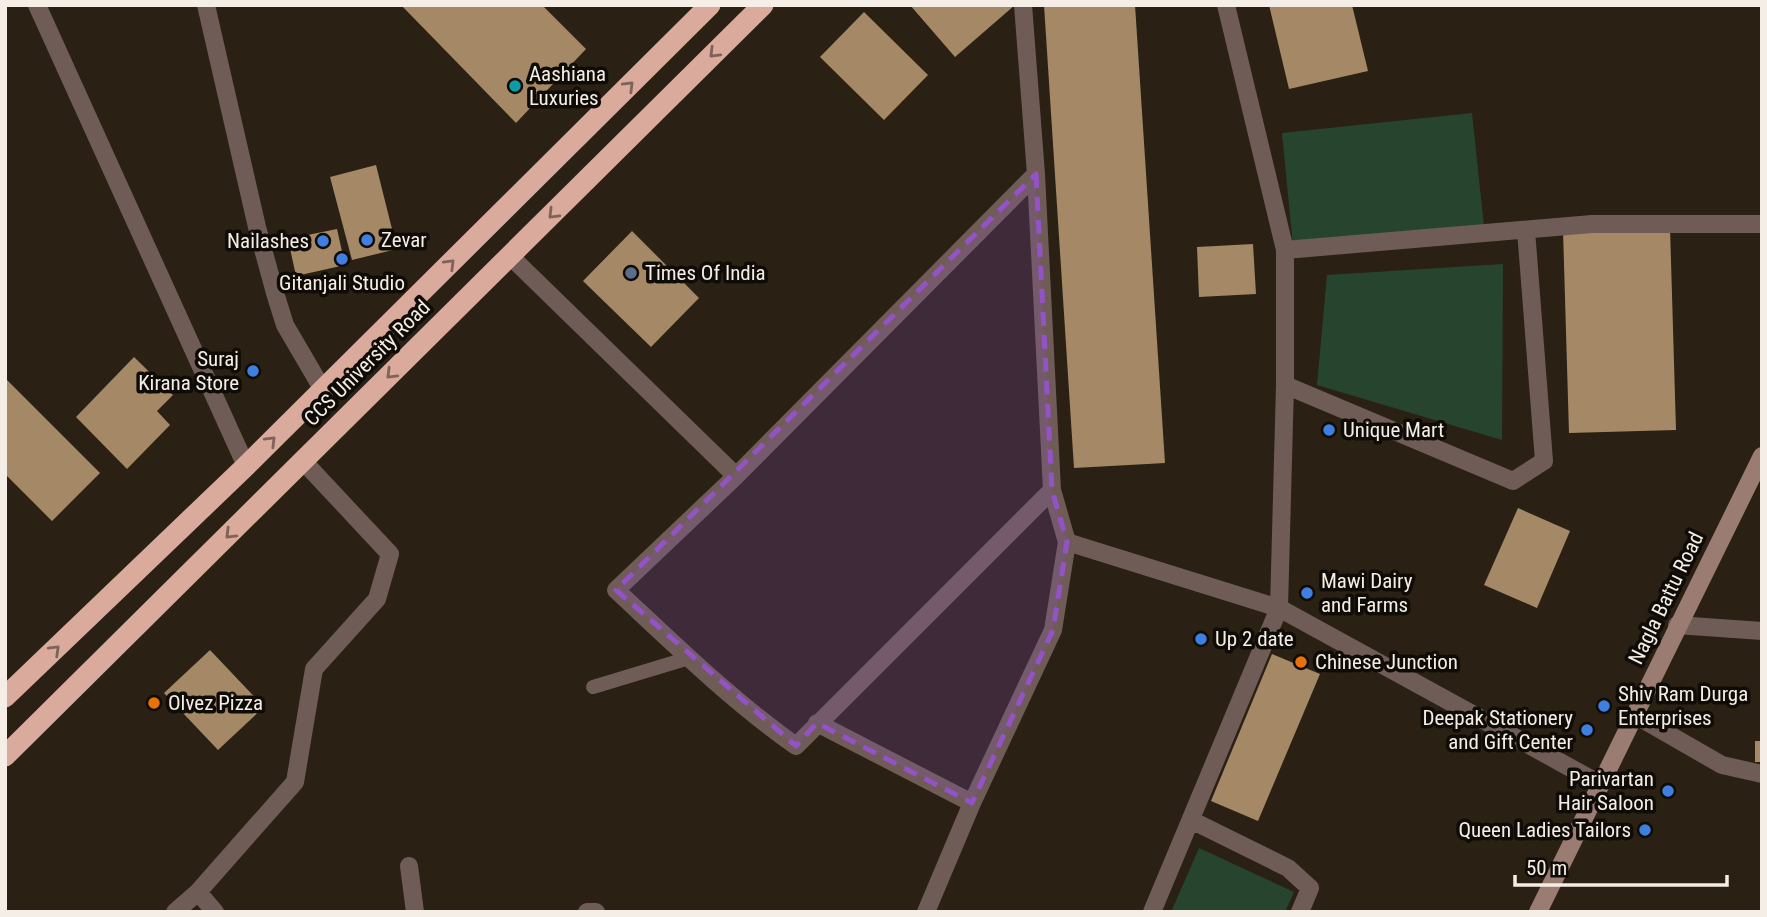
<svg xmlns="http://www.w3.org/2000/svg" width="1767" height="917" viewBox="0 0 1767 917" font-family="'Roboto Condensed',sans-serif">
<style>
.green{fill:#27452e}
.building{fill:#a58967}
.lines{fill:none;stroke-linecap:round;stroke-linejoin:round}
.lane{stroke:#6f5c56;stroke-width:14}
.street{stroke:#6f5c56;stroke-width:18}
.secondary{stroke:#9a7c73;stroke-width:18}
.highway{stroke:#daab9d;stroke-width:21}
.oneway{stroke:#7f6359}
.marked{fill:#9353c7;fill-opacity:0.2;stroke:#9353c7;stroke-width:5;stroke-dasharray:14 9;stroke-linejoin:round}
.culture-dot{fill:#0f9aa8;stroke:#0f0b06;stroke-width:2.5}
.shop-dot{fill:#3f7fe0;stroke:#0f0b06;stroke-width:2.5}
.service-dot{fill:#5c6f8a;stroke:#0f0b06;stroke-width:2.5}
.food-dot{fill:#e8710a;stroke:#0f0b06;stroke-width:2.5}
.labels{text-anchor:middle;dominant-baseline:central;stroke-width:7;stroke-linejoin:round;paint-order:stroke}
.poi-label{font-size:21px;fill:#f5eee6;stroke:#0f0b06;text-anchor:start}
.street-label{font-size:21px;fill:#f5eee6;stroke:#0f0b06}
</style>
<rect width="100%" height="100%" fill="#2a2014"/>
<path class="green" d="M 1472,113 L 1484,226 L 1293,246 L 1282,133 Z
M 1503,264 L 1502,440 L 1317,385 L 1327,275 Z
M 1199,848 L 1294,892 L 1285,912 L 1171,912 Z"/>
<path class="building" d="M 401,5 L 542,5 L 586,49 L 516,123 Z
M 910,5 L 1015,5 L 955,57 Z
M 1044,5 L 1135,5 L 1165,463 L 1074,468 Z
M 1269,5 L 1352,5 L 1368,71 L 1289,89 Z
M 864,12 L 928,75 L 884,120 L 820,57 Z
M 376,165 L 397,249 L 352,260 L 330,177 Z
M 1670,227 L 1676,430 L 1569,433 L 1563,230 Z
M 337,229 L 345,265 L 296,276 L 288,239 Z
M 632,231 L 699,298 L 651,347 L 583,281 Z
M 1253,244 L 1256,294 L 1199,297 L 1197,247 Z
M 134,357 L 173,395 L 157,411 L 170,425 L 127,469 L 76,417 Z
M 5,378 L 100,473 L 52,521 L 5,474 Z
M 1518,508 L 1570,531 L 1537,608 L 1484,585 Z
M 210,650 L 264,707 L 218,750 L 164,693 Z
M 1272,654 L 1320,674 L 1258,821 L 1211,801 Z
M 1755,741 L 1762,741 L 1762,762 L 1755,762 Z"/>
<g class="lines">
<path class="lane" d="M 593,687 L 689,658"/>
<path class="street" d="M 37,5 L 246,466
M 206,5 L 257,227 L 275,293 L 285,325 L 323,390
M 1036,174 L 736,476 L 616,590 C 674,644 731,700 796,746 L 1052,490
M 1285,250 L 1592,224 L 1762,224
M 510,256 L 736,476
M 1285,385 L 1513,481 L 1544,461 L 1526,230
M 1067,542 L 1279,608 L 1600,784
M 1677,625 L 1762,631
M 1635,715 L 1722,765 L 1762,774
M 817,723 L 972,803
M 1191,820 L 1288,868 L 1310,888 L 1300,912
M 409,866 L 415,912
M 198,892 L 215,912
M 175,912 L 198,892 L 295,782 L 314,669 L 377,599 L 390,554 L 303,461
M 587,912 L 596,912
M 926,912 L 972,803 L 1053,630 L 1067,542 L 1052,490 L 1036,174 L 1023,5
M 1152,912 L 1279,608 L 1285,385 L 1285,250 L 1226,5"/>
<path class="secondary" d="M 1538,912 L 1762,456"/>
<path class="highway" d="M 5,697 L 246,466 L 710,5
M 5,756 L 763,5"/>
</g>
<defs><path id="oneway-chevron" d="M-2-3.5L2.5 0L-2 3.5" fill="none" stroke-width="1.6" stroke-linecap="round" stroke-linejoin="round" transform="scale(1.75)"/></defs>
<g class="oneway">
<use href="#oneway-chevron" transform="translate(714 53) rotate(135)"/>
<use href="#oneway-chevron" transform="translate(629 86) rotate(-45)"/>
<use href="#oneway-chevron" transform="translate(553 214) rotate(135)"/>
<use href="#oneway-chevron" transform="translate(450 264) rotate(-45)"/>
<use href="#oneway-chevron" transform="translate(391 374) rotate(135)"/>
<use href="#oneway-chevron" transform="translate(271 441) rotate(-45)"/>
<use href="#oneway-chevron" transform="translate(230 534) rotate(135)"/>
<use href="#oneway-chevron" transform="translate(55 650) rotate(-44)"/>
</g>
<path class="marked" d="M 1036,174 L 1052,490 L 1067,542 L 1053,630 L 972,803 L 817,723 L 796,746 L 616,590 Z"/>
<circle class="culture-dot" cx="515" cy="86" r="7"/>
<g class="shop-dot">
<circle cx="367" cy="240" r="7"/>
<circle cx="323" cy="241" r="7"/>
<circle cx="342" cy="259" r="7"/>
<circle cx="253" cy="371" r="7"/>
<circle cx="1329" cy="430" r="7"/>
<circle cx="1307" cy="593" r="7"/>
<circle cx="1201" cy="639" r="7"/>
<circle cx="1604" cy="706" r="7"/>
<circle cx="1587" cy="730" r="7"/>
<circle cx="1668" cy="791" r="7"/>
<circle cx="1645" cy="830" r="7"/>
</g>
<circle class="service-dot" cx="631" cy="273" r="7"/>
<g class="food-dot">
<circle cx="1301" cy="662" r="7"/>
<circle cx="154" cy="703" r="7"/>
</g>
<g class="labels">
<g class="poi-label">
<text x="529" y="74">Aashiana<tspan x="529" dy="24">Luxuries</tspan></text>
<text x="381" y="240">Zevar</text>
<text x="309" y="241" text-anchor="end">Nailashes</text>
<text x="645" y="273">Times Of India</text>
<text x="342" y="283" text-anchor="middle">Gitanjali Studio</text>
<text x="239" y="359" text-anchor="end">Suraj<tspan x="239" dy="24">Kirana Store</tspan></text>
<text x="1343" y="430">Unique Mart</text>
<text x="1321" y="581">Mawi Dairy<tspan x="1321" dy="24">and Farms</tspan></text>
<text x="1215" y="639">Up 2 date</text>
<text x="1315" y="662">Chinese Junction</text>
<text x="1618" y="694">Shiv Ram Durga<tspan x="1618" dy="24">Enterprises</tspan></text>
<text x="168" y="703">Olvez Pizza</text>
<text x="1573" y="718" text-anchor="end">Deepak Stationery<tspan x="1573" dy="24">and Gift Center</tspan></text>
<text x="1654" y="779" text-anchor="end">Parivartan<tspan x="1654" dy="24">Hair Saloon</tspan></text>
<text x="1631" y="830" text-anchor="end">Queen Ladies Tailors</text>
</g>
<g class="street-label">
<text transform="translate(367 363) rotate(-45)">CCS University Road</text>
<text transform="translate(1666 598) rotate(-64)">Nagla Battu Road</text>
</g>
</g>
<rect width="1767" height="917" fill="none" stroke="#f5eee6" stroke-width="14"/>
<path d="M1515 875v10h212v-10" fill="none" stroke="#f5eee6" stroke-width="3.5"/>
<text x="1526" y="875" font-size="21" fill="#f5eee6" stroke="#0f0b06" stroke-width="5" paint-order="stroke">50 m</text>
</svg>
